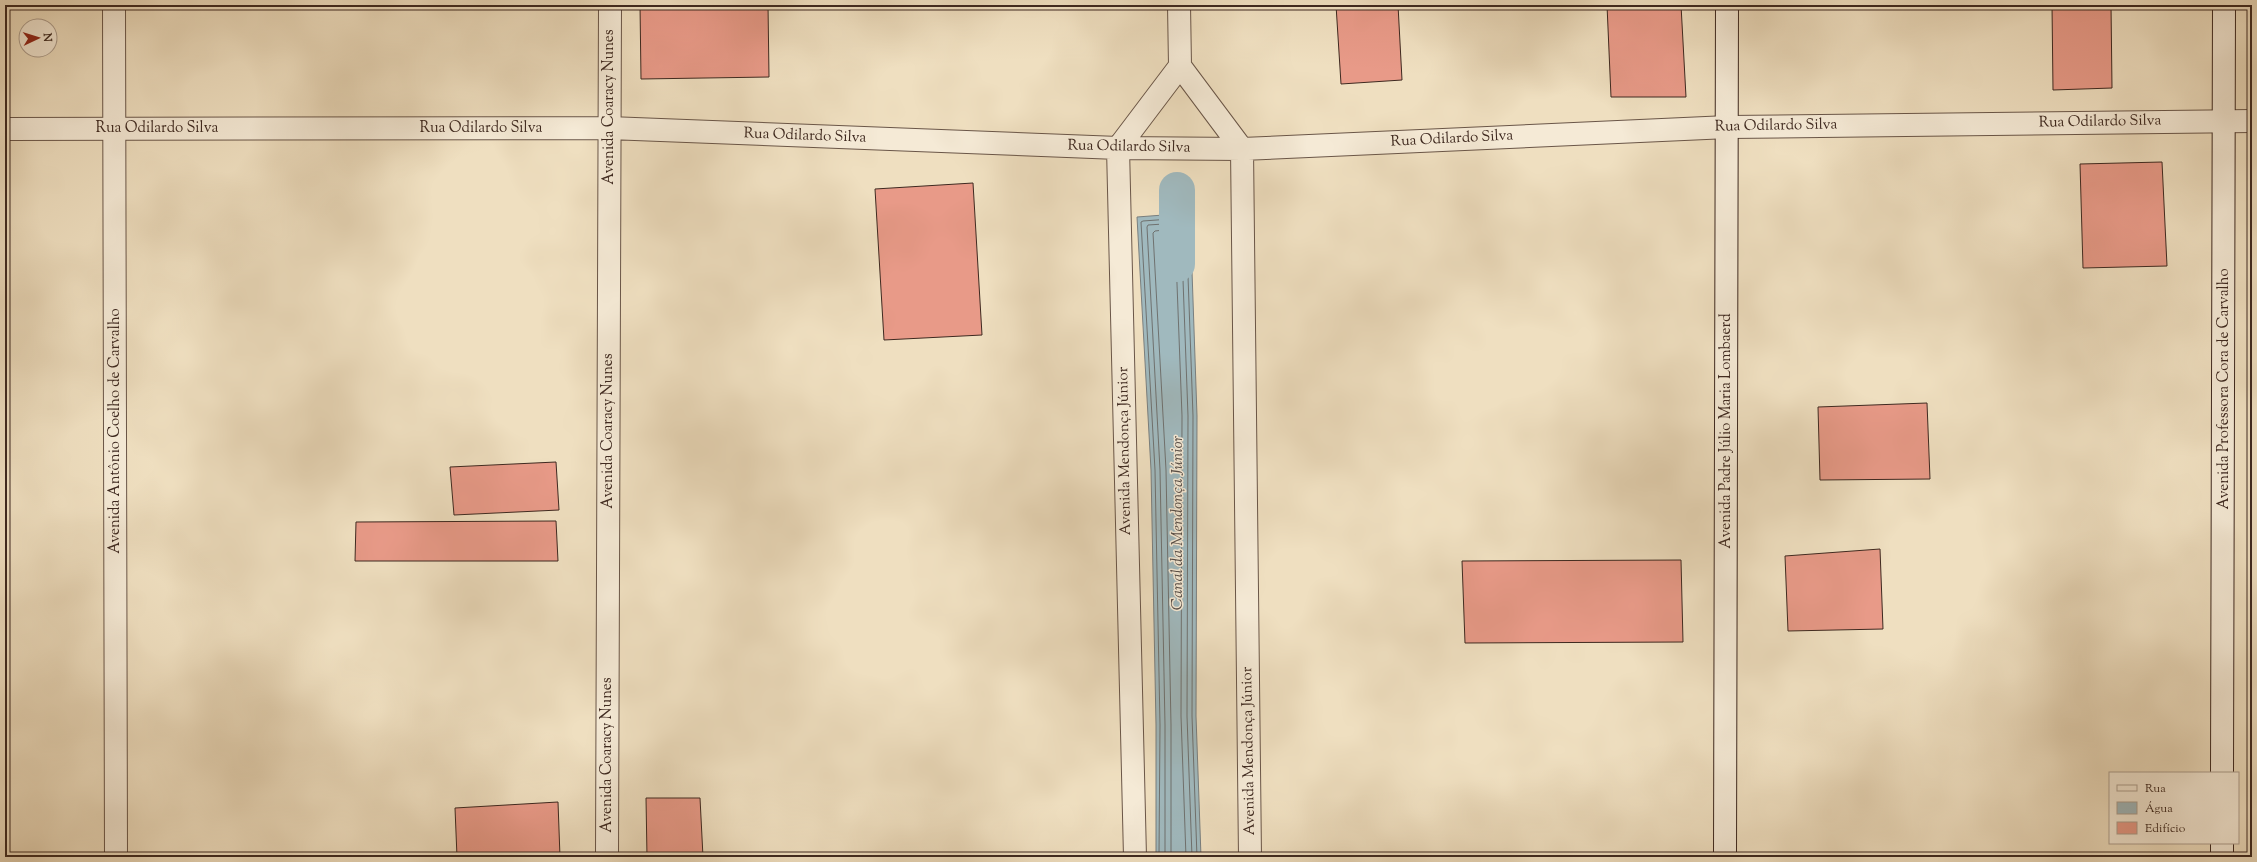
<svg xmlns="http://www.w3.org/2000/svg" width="2257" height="862" viewBox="0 0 2257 862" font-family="'Sorts Mill Goudy',serif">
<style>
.water{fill:#a0b9be;stroke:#797f7f}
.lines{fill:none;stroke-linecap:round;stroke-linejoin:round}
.shore{stroke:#6f716f;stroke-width:1}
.canal{stroke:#a0b9be;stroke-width:36}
.building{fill:#e89a88;stroke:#3e2920}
.minor-casing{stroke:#6a5648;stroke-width:24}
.tertiary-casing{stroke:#6a5648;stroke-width:24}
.secondary-casing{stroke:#3e2920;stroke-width:24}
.minor{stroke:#f5ead6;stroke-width:22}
.tertiary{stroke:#f5ead6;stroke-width:22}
.secondary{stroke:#f5ead6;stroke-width:22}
.labels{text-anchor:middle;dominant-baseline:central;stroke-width:3;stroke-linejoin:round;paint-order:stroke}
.street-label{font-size:15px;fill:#3e2920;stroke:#f5ead6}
.water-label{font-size:16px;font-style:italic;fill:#564d48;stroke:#f5ead6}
</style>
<rect width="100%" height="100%" fill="#efdfc0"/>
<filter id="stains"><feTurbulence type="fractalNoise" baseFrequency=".005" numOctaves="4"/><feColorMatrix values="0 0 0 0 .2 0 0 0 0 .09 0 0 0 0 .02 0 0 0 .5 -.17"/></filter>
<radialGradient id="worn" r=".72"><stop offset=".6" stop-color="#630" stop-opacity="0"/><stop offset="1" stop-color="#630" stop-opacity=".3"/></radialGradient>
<path class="water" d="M 1190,213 L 1197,416 L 1196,716 L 1201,857 L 1156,857 L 1156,725 L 1151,470 L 1137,217 Z"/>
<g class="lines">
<path class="shore" d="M 1159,857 L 1160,725 L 1155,470 L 1141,222 L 1143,221 L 1184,218 L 1186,220 L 1193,416 L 1192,716 L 1197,857
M 1165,857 L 1165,725 L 1160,470 L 1147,227 L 1148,225 L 1179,223 L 1181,225 L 1188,416 L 1187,716 L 1192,857
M 1171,857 L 1171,725 L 1166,470 L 1153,233 L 1155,231 L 1173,229 L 1175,231 L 1182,416 L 1181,716 L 1186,857"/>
<path class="canal" d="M 1177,190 L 1177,264"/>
</g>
<path class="building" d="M 640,5 L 768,5 L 769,77 L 641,79 Z
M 1336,5 L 1398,5 L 1402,80 L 1341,84 Z
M 1607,5 L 1681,5 L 1686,97 L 1611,97 Z
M 2052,5 L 2111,5 L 2112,88 L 2053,90 Z
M 2162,162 L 2167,266 L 2083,268 L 2080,164 Z
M 973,183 L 982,335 L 884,340 L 875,189 Z
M 1927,403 L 1930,479 L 1820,480 L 1818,407 Z
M 556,462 L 559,510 L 454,515 L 450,467 Z
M 556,521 L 558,561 L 355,561 L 356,522 Z
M 1880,549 L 1883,629 L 1788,631 L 1785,556 Z
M 1681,560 L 1683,642 L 1465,643 L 1462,561 Z
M 646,798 L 700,798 L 703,857 L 647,857 Z
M 558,802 L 560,857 L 457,857 L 455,808 Z"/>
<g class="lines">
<defs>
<path id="minor" d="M 1179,5 L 1180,66 L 1242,149 L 1250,857
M 5,129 L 609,128 L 1118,148 L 1242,149 L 1728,127 L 2252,121
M 607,857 L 610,5
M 1135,857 L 1118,148 L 1180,66"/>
<path id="tertiary" d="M 114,5 L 116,857"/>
<path id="secondary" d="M 2222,773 L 2224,5
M 1725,857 L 1727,5
M 2222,857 L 2222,843"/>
</defs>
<use href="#minor" class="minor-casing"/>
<use href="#tertiary" class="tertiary-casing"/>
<use href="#secondary" class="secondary-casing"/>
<use href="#minor" class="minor"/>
<use href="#tertiary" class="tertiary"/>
<use href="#secondary" class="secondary"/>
</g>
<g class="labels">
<g class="street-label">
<text transform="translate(609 107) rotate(-90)">Avenida Coaracy Nunes</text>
<text transform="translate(2100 122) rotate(-1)">Rua Odilardo Silva</text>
<text transform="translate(1776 126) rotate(-1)">Rua Odilardo Silva</text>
<text x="157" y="128">Rua Odilardo Silva</text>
<text x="481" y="128">Rua Odilardo Silva</text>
<text transform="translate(805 136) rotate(2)">Rua Odilardo Silva</text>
<text transform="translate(1452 139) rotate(-3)">Rua Odilardo Silva</text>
<text transform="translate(1129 147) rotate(1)">Rua Odilardo Silva</text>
<text transform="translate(2224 389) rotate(-90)">Avenida Professora Cora de Carvalho</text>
<text transform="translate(115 431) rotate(-90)">Avenida Antônio Coelho de Carvalho</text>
<text transform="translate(608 431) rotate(-90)">Avenida Coaracy Nunes</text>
<text transform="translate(1726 431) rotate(-90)">Avenida Padre Júlio Maria Lombaerd</text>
<text transform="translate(1125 451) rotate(-91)">Avenida Mendonça Júnior</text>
<text transform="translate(1249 751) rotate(-91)">Avenida Mendonça Júnior</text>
<text transform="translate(607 755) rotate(-90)">Avenida Coaracy Nunes</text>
</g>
<g class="water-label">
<text transform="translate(1178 523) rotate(-90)">Canal da Mendonça Júnior</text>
</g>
</g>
<rect width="2257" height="862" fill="none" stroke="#efdfc0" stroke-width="20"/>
<rect x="6" y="6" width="2245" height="850" fill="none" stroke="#3e2920" stroke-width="2"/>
<rect x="10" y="10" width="2237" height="842" fill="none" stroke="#3e2920"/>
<rect x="2109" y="772" width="130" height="72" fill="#f5ead6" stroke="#ac9d8d"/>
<rect x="2117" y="785" width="20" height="6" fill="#f5ead6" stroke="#ac9d8d"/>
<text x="2145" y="792" font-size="12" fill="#3e2920">Rua</text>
<rect x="2117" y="802" width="20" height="12" fill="#a0b9be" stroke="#ac9d8d"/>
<text x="2145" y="812" font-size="12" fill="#3e2920">Água</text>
<rect x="2117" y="822" width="20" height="12" fill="#e89a88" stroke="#ac9d8d"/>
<text x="2145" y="832" font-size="12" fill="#3e2920">Edifício</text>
<g transform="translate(38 38) rotate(86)"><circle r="19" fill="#f5ead6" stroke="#ac9d8d"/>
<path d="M0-3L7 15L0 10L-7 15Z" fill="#8f2418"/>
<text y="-6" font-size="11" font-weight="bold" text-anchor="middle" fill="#3e2920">N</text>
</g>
<rect width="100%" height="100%" filter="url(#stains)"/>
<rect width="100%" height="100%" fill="url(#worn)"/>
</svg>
